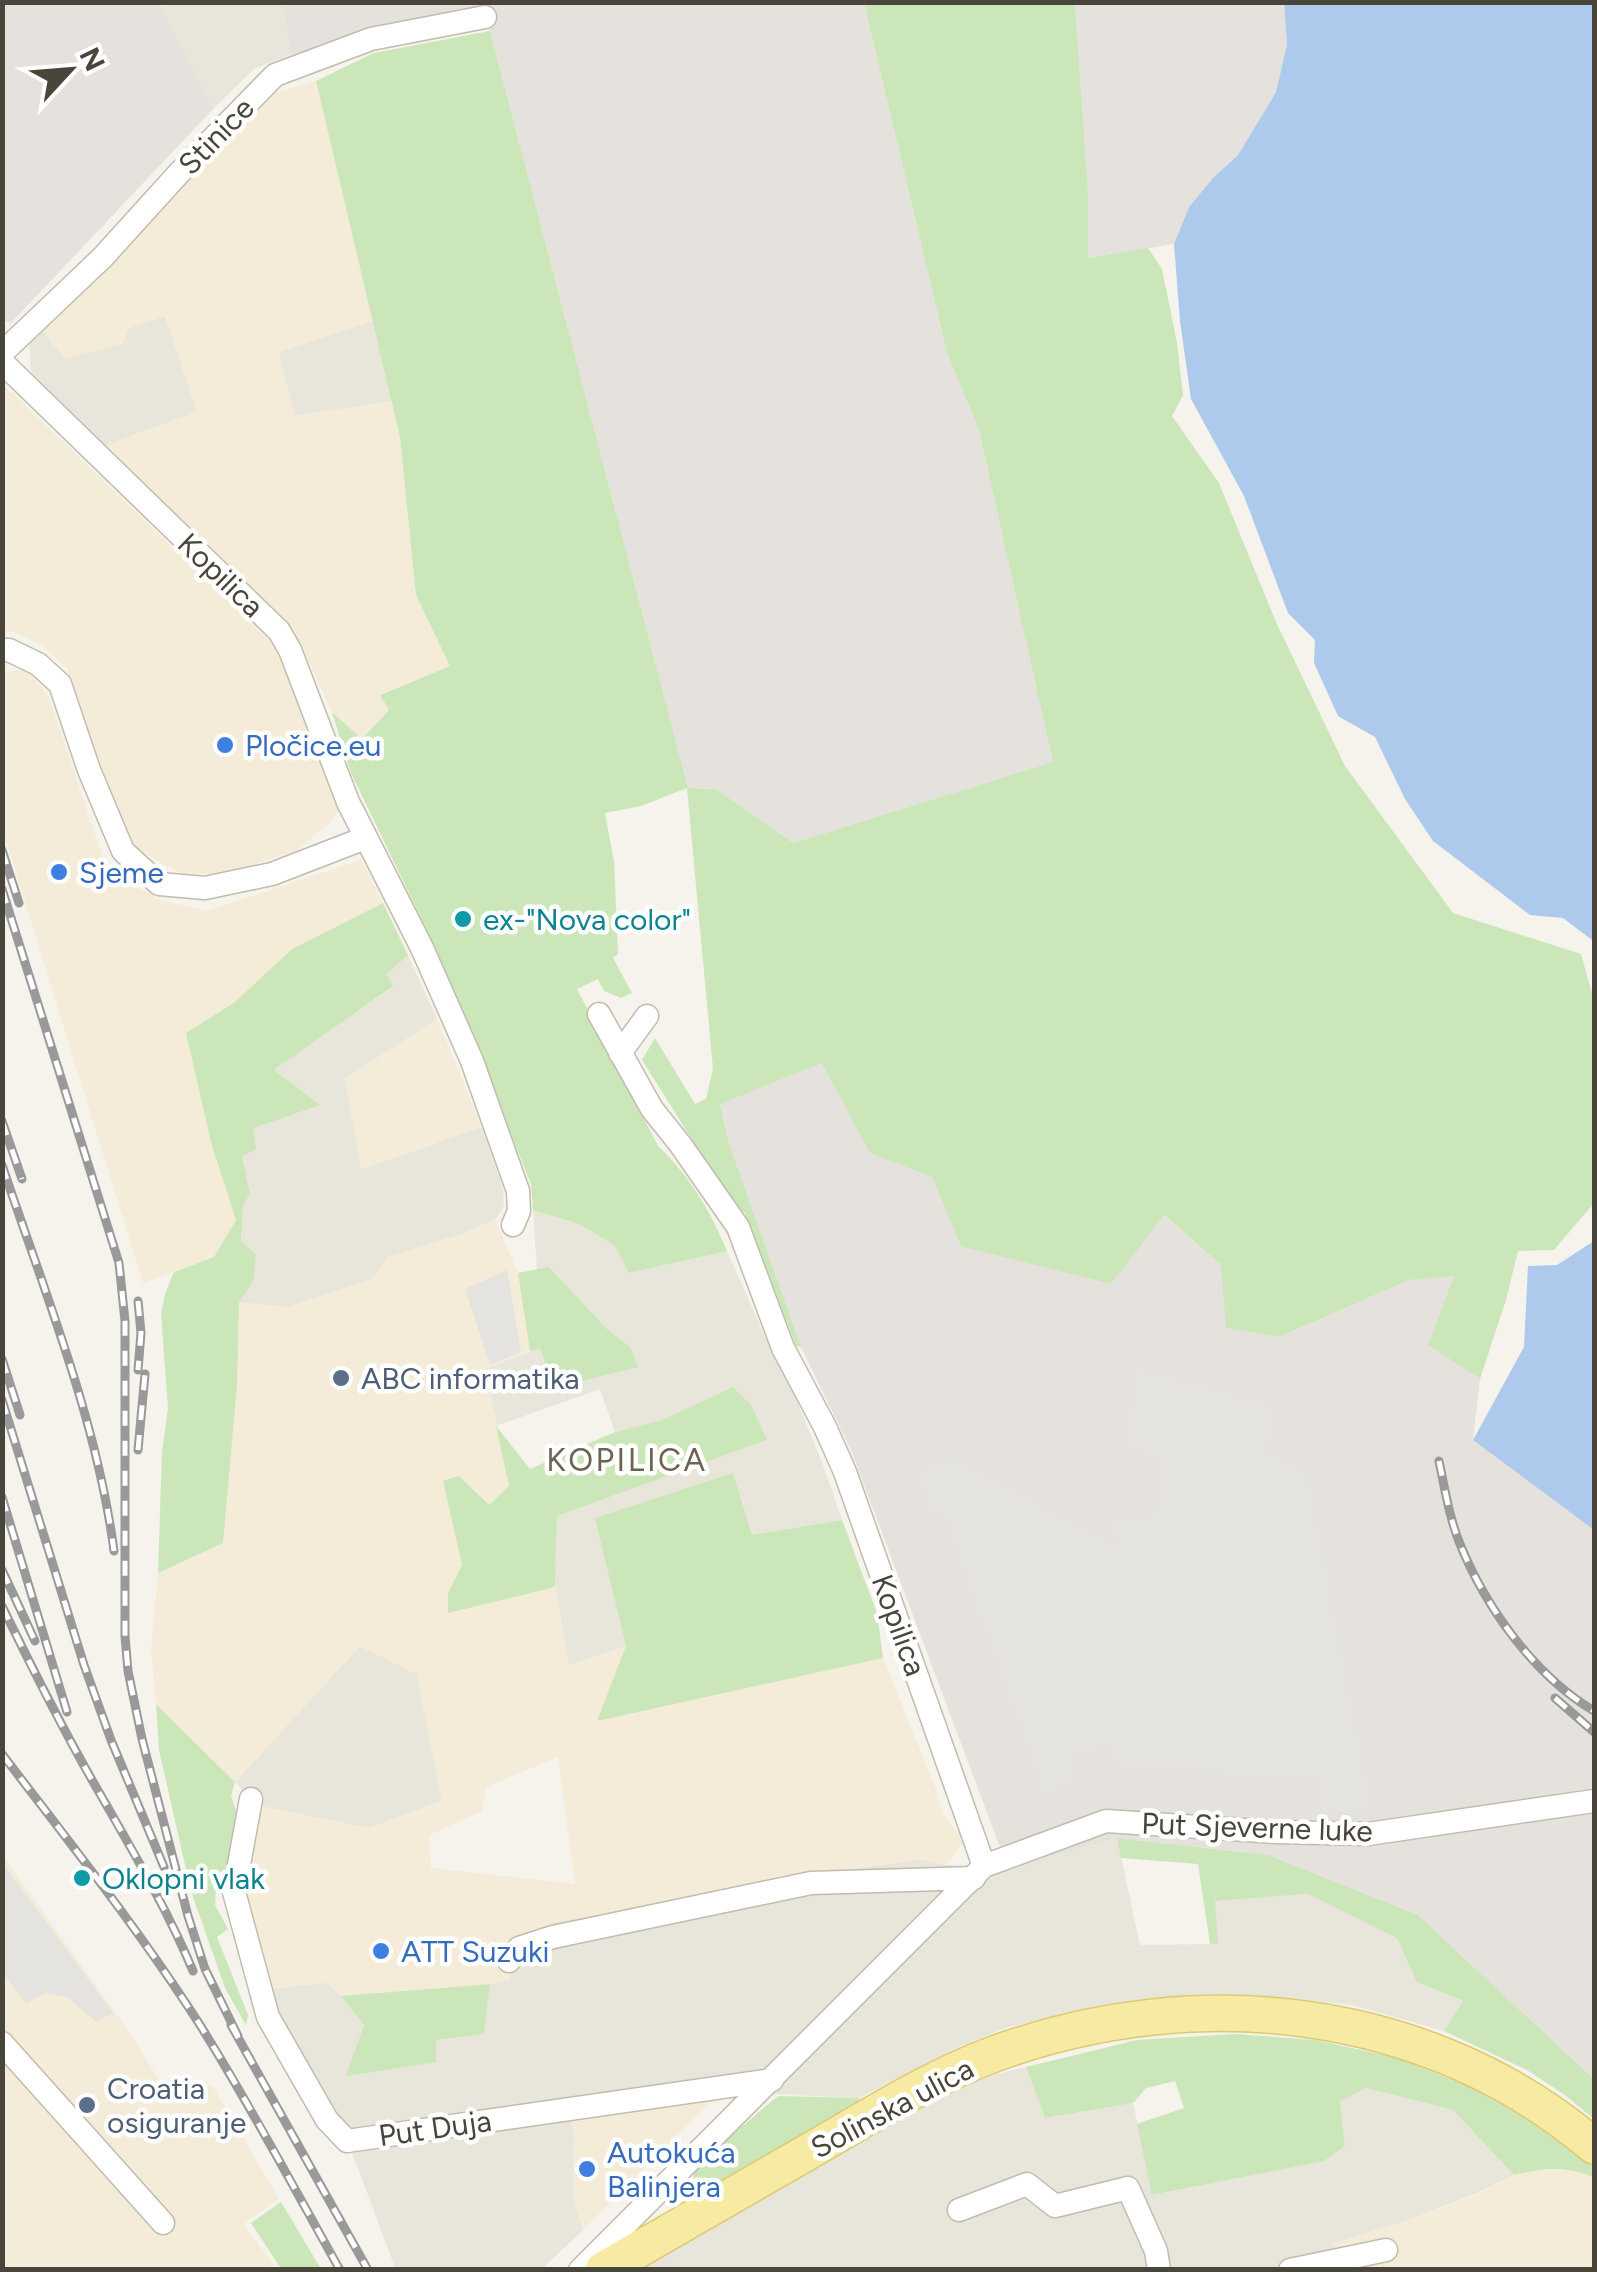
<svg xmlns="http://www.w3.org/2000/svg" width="1597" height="2272" viewBox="0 0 1597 2272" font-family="Figtree,sans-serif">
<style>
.residential{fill:#e8e5da}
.commercial{fill:#f4ecd9;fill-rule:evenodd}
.industrial{fill:#e5e2dd}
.green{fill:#cbe6b8}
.parking{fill:#e4e3df}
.water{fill:#adcaec}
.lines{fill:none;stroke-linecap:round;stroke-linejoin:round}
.minor-casing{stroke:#c0bcae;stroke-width:25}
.primary-casing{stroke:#dcca72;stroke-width:38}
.minor{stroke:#fff;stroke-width:22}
.primary{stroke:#f7eaa2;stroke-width:35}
.rail-casing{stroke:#999;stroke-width:9}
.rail{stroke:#fff;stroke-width:5;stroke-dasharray:15;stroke-linecap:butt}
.shop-dot{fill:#3f7fe0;stroke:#fff;stroke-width:4}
.culture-dot{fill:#0f9aa8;stroke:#fff;stroke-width:4}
.service-dot{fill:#5c6f8a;stroke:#fff;stroke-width:4}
.labels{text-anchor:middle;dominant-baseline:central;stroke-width:9;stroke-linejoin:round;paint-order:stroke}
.street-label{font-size:30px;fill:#49453a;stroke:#fff}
.shop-label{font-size:30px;fill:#366cbe;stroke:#fff;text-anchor:start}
.culture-label{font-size:30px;fill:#0d838f;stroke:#fff;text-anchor:start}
.service-label{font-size:30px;fill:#4e5e75;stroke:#fff;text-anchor:start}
.neighbourhood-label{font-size:32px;letter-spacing:2.5px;fill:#6b6451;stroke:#fff}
</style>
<rect width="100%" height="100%" fill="#f5f3ec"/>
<path class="residential" d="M 159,3 L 282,3 L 291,55 L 255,68 L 214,108 Z
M 165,316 L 197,412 L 103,446 L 31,372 L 29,345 L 43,331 L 65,359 L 129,328 Z
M 373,321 L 392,401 L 295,416 L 278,352 Z
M 408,955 L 437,1019 L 345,1079 L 362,1169 L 482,1127 L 503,1189 L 504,1206 L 495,1220 L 459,1235 L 387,1257 L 372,1279 L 287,1307 L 239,1302 L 254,1279 L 256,1254 L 241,1243 L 243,1207 L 250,1193 L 242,1157 L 274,1070 L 392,987 L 387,974 Z
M 533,1210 L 579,1224 L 614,1245 L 629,1273 L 727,1251 L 770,1348 L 793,1391 L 823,1465 L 842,1520 L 752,1535 L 733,1473 L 596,1518 L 626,1646 L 569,1666 L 555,1587 L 557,1516 L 767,1440 L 733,1387 L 662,1420 L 615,1432 L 600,1389 L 496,1426 L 485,1369 L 539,1348 L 630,1347 L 607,1329 L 550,1268 L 537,1270 Z
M 360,1646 L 417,1674 L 442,1801 L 369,1828 L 260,1806 L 235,1782 Z
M 1117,1838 L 1140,1945 L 1217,1944 L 1214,1901 L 1308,1894 L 1398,1938 L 1417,1982 L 1463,2001 L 1444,2031 L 1352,2005 L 1290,1998 L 1203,1994 L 1100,2008 L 1008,2027 L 954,2049 L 859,2098 L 720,2092 L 570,2117 L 574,2136 L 573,2198 L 583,2230 L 542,2269 L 396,2270 L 356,2163 L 323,2092 L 284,2025 L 269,1989 L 328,1982 L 341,1996 L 364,2025 L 347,2075 L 436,2061 L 436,2040 L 484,2034 L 490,1984 L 510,1979 L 508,1944 L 553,1922 L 641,1909 L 792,1878 L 920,1859 L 946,1865 L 1008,1869 Z
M 1026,2067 L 1045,2118 L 1133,2103 L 1153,2195 L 1324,2161 L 1345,2146 L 1340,2102 L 1366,2088 L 1453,2110 L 1514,2175 L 1477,2193 L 1408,2220 L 1333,2244 L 1348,2269 L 624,2270 L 959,2083 Z"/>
<path class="commercial" d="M 316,81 L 373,321 L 278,353 L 295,416 L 392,401 L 400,437 L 416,595 L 450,666 L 380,694 L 389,710 L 362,739 L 332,712 L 300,643 L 280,614 L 103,446 L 197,412 L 165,316 L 129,328 L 123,344 L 65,359 L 43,331 L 264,96 Z
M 2,383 L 278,649 L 340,810 L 327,825 L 297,850 L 225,874 L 182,874 L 135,848 L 103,773 L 67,668 L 43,646 L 14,632 L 3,630 Z
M 26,670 L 49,697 L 108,873 L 164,901 L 208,911 L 361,860 L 383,903 L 292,949 L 235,1002 L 187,1033 L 212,1146 L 236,1220 L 214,1257 L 143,1283 L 3,831 L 2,671 Z
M 437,1019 L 482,1127 L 361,1169 L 345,1079 Z
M 495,1220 L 518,1273 L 530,1351 L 485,1369 L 510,1486 L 489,1505 L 459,1476 L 444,1481 L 462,1565 L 448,1593 L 448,1612 L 555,1587 L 569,1665 L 626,1646 L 598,1721 L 883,1658 L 936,1789 L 943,1815 L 965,1841 L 946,1865 L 920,1859 L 792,1878 L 641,1909 L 553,1922 L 508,1944 L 512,1966 L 510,1980 L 490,1984 L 341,1996 L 328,1983 L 269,1989 L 245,1890 L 260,1806 L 369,1828 L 442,1801 L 417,1674 L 360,1646 L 235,1782 L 156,1704 L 151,1650 L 158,1573 L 223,1543 L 239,1331 L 239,1302 L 288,1307 L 372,1279 L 387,1257 L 459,1235 ZM 558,1757 L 575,1884 L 431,1868 L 429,1835 L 482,1811 L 486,1787 Z
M 2,1854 L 127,2029 L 172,2100 L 212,2085 L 279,2199 L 243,2224 L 274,2265 L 261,2270 L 3,2269 Z
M 720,2092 L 583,2230 L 573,2198 L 574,2136 L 570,2116 Z
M 1537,2169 L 1580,2171 L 1594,2178 L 1594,2269 L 1348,2269 L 1332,2244 L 1408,2220 L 1477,2194 L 1514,2175 Z"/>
<path class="industrial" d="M 2,3 L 159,3 L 214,108 L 11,323 L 2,320 Z
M 282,3 L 864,3 L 947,353 L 979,430 L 1054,762 L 793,843 L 716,789 L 688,788 L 490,31 L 468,8 L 291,55 Z
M 1075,3 L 1284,3 L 1287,44 L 1276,92 L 1238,155 L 1213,178 L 1189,207 L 1174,244 L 1087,258 L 1088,191 Z
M 823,1062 L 870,1152 L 932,1177 L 961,1246 L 1163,1215 L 1221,1265 L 1279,1337 L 1409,1280 L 1455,1275 L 1428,1345 L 1480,1379 L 1473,1440 L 1594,1530 L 1594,2079 L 1418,1915 L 1268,1855 L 1117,1838 L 1008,1869 L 851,1450 L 801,1347 L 729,1143 L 720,1103 Z"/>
<path class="green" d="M 864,3 L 1075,3 L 1088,191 L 1088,258 L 1148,248 L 1162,269 L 1177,343 L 1183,395 L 1172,416 L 1219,483 L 1276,622 L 1345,766 L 1453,913 L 1581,954 L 1594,1001 L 1594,1203 L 1554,1250 L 1518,1251 L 1506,1300 L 1480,1379 L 1428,1345 L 1454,1276 L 1409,1280 L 1279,1337 L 1226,1328 L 1221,1265 L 1164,1215 L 1111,1284 L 961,1246 L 932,1177 L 870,1153 L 822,1063 L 720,1104 L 729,1143 L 801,1347 L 796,1346 L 745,1213 L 735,1208 L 642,1060 L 655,1038 L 695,1104 L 706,1099 L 713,1069 L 687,788 L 641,806 L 605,813 L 614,862 L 618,954 L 613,958 L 632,993 L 621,998 L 604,991 L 598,979 L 577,989 L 658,1146 C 689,1175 711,1212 727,1251 L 629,1273 L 614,1245 L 579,1224 L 533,1210 L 531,1184 L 436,949 L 351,773 L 332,712 L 362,739 L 389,710 L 380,695 L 450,666 L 416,595 L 400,437 L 316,81 L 374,53 L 490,31 L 688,788 L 716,789 L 793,843 L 1053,762 L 979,430 L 947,353 Z
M 383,903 L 408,955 L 387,974 L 393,986 L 274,1070 L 320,1105 L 253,1128 L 256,1149 L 242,1157 L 250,1193 L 243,1207 L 241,1242 L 256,1254 L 254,1279 L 239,1303 L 237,1386 L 223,1543 L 158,1573 L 162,1452 L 168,1408 L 161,1314 L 165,1294 L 174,1272 L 214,1257 L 236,1220 L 212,1146 L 186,1033 L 235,1002 L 292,949 Z
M 549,1267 L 607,1329 L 630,1347 L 638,1367 L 554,1388 L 540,1348 L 530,1351 L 518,1273 Z
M 733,1387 L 751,1405 L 767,1440 L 557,1516 L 555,1587 L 448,1613 L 448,1593 L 462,1565 L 443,1481 L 459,1476 L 489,1505 L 509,1486 L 496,1426 L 530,1469 L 615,1432 L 662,1420 Z
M 733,1473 L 752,1535 L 842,1520 L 877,1613 L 883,1658 L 597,1721 L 626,1646 L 595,1518 Z
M 156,1704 L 235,1782 L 231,1796 L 239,1819 L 227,1869 L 217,1874 L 215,1905 L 228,1929 L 217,1937 L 248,2015 L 246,2025 L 225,1988 L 191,1891 L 159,1750 Z
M 1117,1838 L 1268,1855 L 1418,1915 L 1594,2079 L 1594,2119 L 1565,2095 L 1527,2070 L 1444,2031 L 1463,2001 L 1417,1982 L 1397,1938 L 1308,1894 L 1215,1901 L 1218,1944 L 1210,1944 L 1198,1864 L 1121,1858 Z
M 490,1984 L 484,2034 L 436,2040 L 436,2062 L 346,2076 L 364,2025 L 341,1996 Z
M 1235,2034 L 1315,2040 L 1398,2058 L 1474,2089 L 1528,2120 L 1591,2164 L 1594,2168 L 1594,2178 C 1568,2165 1542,2168 1514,2175 L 1453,2110 L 1366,2088 L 1340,2102 L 1345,2146 L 1324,2161 L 1152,2195 L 1137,2124 L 1184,2108 L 1175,2081 L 1146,2088 L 1133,2103 L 1045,2118 L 1026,2067 L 1137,2040 Z
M 778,2096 L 859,2098 L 859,2102 L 710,2187 L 703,2189 L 695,2185 L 693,2171 L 713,2151 Z
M 281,2202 L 321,2269 L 276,2269 L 280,2267 L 251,2223 Z"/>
<path class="parking" d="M 507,1270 L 521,1352 L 490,1365 L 465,1289 Z
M 1132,1365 L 1278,1406 L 1268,1453 L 1308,1470 L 1373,1811 L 1307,1814 L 1321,1793 L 1315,1777 L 1118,1772 L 1106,1745 L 1074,1758 L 1081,1779 L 1043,1795 L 940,1510 L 929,1512 L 916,1471 L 953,1456 L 1115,1545 L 1109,1521 L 1142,1520 L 1156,1507 L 1156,1459 L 1126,1445 Z
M 3,1863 L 113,2013 L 96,2022 L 67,1997 L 45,1993 L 26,2004 L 3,1973 Z"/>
<path class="water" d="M 1284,3 L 1594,3 L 1594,948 L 1592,940 L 1563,918 L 1530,915 L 1433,841 L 1405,799 L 1375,737 L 1338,716 L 1314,663 L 1315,640 L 1288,613 L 1244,496 L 1191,399 L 1180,321 L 1174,244 L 1189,207 L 1213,178 L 1238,155 L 1276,92 L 1287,44 Z
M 1594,1241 L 1594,1530 L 1473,1440 L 1524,1347 L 1528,1266 L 1557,1265 Z"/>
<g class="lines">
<defs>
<path id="minor" d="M 2,353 L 103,257 L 180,172 L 275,75 L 371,39 L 485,17
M 2,362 L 279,631 L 290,650 L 348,802 L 422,948 L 472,1061 L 518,1191 L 519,1211 L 513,1225
M 2,650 L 9,650 L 38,664 L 60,684 L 89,770 L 123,851 L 159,884 L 205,888 L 272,874 L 365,838
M 599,1014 L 652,1109 L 680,1144 L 738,1227 L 783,1348 L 825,1427 L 845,1472 L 984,1866
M 620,1053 L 647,1016
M 251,1799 L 234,1892 L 268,2017 L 327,2120 L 347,2141 L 772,2080
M 509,1961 L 519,1948 L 553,1937 L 811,1883 L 974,1878
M 2,2043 L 163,2223
M 959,2210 L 1027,2184 L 1055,2206 L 1128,2188 L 1156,2251 L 1159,2270
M 580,2270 L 984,1866 L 1106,1821 L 1277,1832 L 1368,1834 L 1594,1801
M 1290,2270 L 1386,2250"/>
<path id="primary" d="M 603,2270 C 673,2230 743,2190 813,2149 C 872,2115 930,2078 994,2054 C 1196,1980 1428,2005 1594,2146"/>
</defs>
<use href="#minor" class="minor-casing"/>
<use href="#primary" class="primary-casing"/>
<use href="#minor" class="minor"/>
<use href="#primary" class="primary"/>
<defs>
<path id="rail" d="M 2,850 L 19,903
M 2,889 L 119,1263 L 125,1321 L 125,1636 L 128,1671 L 142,1739 L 188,1916 L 205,1969 L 238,2036
M 2,1121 L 22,1179
M 2,1165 C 44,1291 97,1420 114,1551
M 138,1301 L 141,1333 L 138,1370
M 2,1359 L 20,1415
M 2,1400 L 84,1665 L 111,1740 L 164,1867
M 138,1450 L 145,1374
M 1439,1461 C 1445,1489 1449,1517 1460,1544 C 1486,1608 1534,1675 1594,1711
M 2,1497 L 67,1712
M 2,1570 L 35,1641
M 2,1606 C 34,1672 66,1736 103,1799 C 135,1855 168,1911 193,1971
M 1555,1698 L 1594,1732
M 2,1754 C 70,1843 140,1931 200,2025 C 250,2105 294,2188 340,2270
M 231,2025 L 368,2270"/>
</defs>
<use href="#rail" class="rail-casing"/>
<use href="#rail" class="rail"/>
</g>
<g class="shop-dot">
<circle cx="225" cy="745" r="10"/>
<circle cx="59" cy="872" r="10"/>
<circle cx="381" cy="1951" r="10"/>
<circle cx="587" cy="2169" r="10"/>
</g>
<g class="culture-dot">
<circle cx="463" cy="919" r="10"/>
<circle cx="82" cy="1878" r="10"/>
</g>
<g class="service-dot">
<circle cx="341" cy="1378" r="10"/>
<circle cx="87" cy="2105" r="10"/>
</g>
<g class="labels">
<g class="street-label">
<text transform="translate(216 136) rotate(-46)">Stinice</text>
<text transform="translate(221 575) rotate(44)">Kopilica</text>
<text transform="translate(899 1625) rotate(70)">Kopilica</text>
<text transform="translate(1257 1827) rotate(2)">Put Sjeverne luke</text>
<text transform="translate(892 2108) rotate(-28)">Solinska ulica</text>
<text transform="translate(435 2128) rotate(-8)">Put Duja</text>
</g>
<g class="shop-label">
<text x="245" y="745">Pločice.eu</text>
<text x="79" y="872">Sjeme</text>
<text x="401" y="1951">ATT Suzuki</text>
<text x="607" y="2152">Autokuća<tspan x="607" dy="34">Balinjera</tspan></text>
</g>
<g class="culture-label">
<text x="483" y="919">ex-"Nova color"</text>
<text x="102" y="1878">Oklopni vlak</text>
</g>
<g class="service-label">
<text x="361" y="1378">ABC informatika</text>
<text x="107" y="2088">Croatia<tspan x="107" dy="34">osiguranje</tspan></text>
</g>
<g class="neighbourhood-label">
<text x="627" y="1460">KOPILICA</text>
</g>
</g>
<rect width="1597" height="2272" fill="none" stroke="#49453a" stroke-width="10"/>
<g transform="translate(70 70) rotate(64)" stroke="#ffffff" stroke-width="8" paint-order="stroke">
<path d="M0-8L18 38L0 25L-18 38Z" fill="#49453a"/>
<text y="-15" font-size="28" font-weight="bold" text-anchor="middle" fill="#49453a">N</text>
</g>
</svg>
